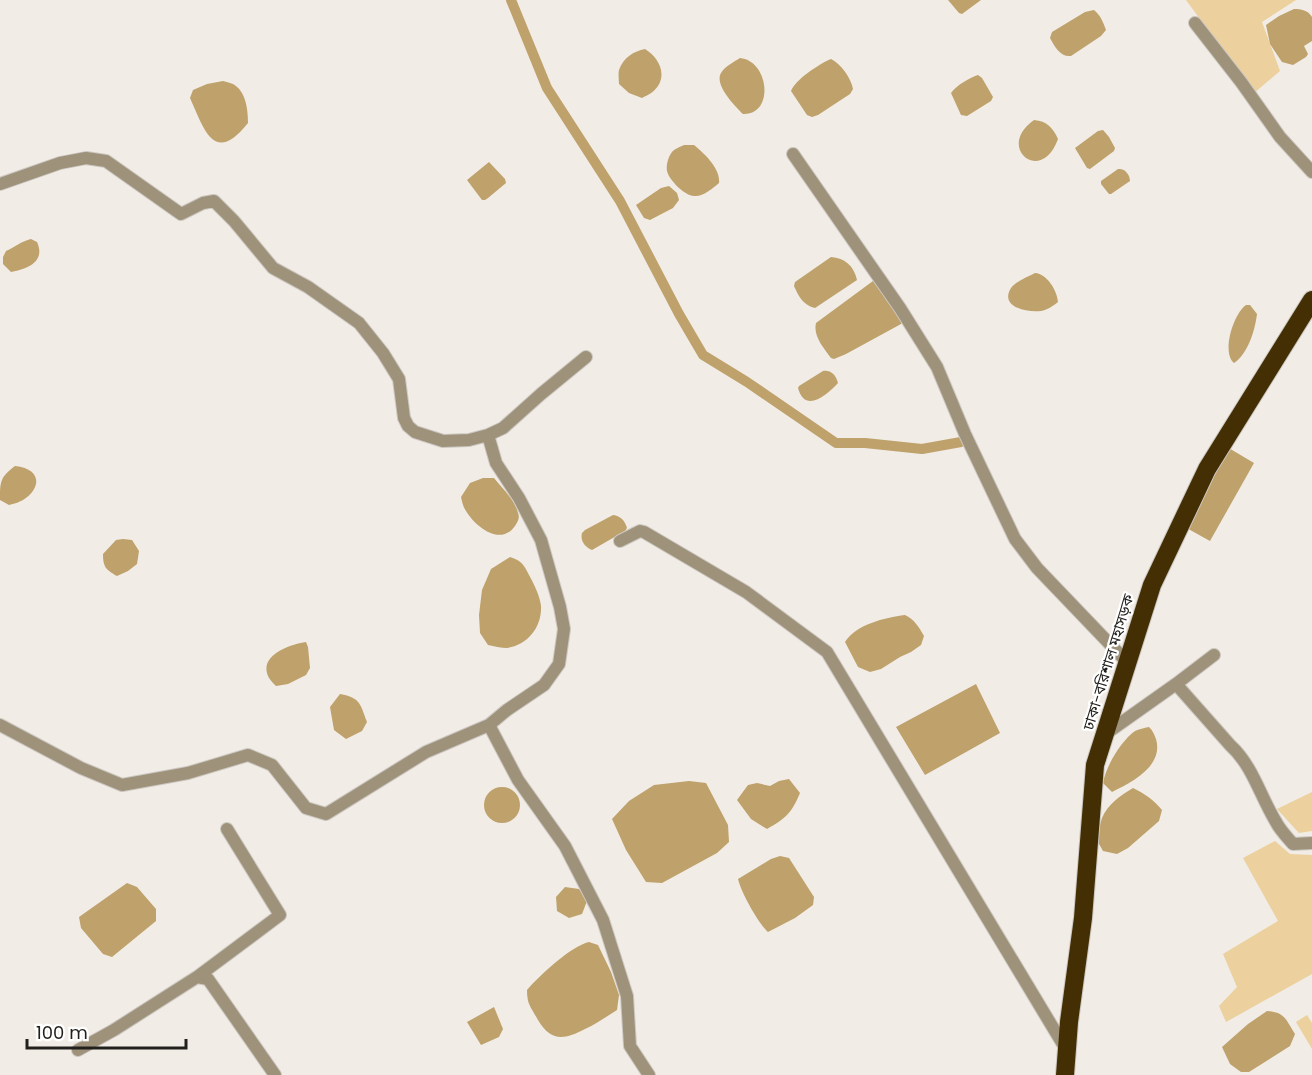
<svg xmlns="http://www.w3.org/2000/svg" width="1312" height="1075" viewBox="0 0 1312 1075" font-family="Poppins,'Noto Sans Bengali',sans-serif">
<style>
.green{fill:#ecd09d}
.water{fill:#bea16b}
.lines{fill:none;stroke-linecap:round;stroke-linejoin:round}
.canal{stroke:#bea16b;stroke-width:10}
.minor-casing{stroke:#ccc7c1;stroke-width:14}
.highway-casing{stroke:#ccc7c1;stroke-width:20}
.minor{stroke:#9e927b;stroke-width:12}
.highway{stroke:#432f03;stroke-width:18}
.labels{text-anchor:middle;dominant-baseline:central;stroke-width:4.5;stroke-linejoin:round;paint-order:stroke}
.street-label{font-size:15px;fill:#22201d;stroke:#fff}
</style>
<rect width="100%" height="100%" fill="#f1ece5"/>
<path class="green" d="M 1186,0 L 1296,0 L 1262,22 L 1280,71 L 1254,93 Z
M 1312,792 L 1312,831 L 1299,833 L 1277,809 Z
M 1275,841 L 1290,854 L 1312,855 L 1312,974 L 1226,1022 L 1219,1006 L 1237,987 L 1223,954 L 1278,921 L 1243,858 Z
M 1307,1015 L 1312,1023 L 1312,1049 L 1296,1022 Z"/>
<path class="water" d="M 948,0 L 981,0 L 962,14 L 959,13 Z
M 1294,9 C 1301,9 1308,10 1312,17 L 1312,41 L 1304,46 L 1308,54 L 1306,57 L 1293,65 L 1282,62 L 1270,44 L 1266,25 L 1279,16 Z
M 1094,10 C 1101,16 1103,22 1106,30 L 1101,36 L 1071,56 C 1060,57 1055,47 1050,38 L 1052,32 L 1085,12 Z
M 645,49 C 657,56 667,72 658,86 C 654,92 648,95 642,98 L 629,93 L 619,84 C 619,80 618,74 619,70 C 623,58 634,51 645,49 Z
M 740,58 C 770,61 774,116 743,114 C 735,106 714,85 721,73 C 725,66 734,62 740,58 Z
M 831,59 C 841,64 851,78 853,89 L 850,94 L 818,115 L 812,117 L 807,115 L 791,91 C 795,80 819,64 831,59 Z
M 978,75 L 982,78 L 993,97 L 991,101 L 967,116 L 961,115 L 951,93 C 957,85 969,78 978,75 Z
M 223,81 C 227,82 230,83 233,84 C 246,91 248,110 248,123 C 214,166 204,129 190,98 L 193,90 L 207,84 Z
M 1034,120 C 1047,121 1053,128 1058,139 C 1041,186 995,147 1034,120 Z
M 1103,130 L 1109,137 L 1115,148 L 1114,151 L 1090,169 L 1087,168 L 1075,148 L 1098,131 Z
M 684,145 L 694,145 C 704,153 721,169 719,183 C 713,188 703,197 694,196 C 685,196 669,180 667,171 C 666,166 668,157 672,152 C 674,149 680,147 684,145 Z
M 489,162 L 505,179 L 506,183 L 488,198 L 485,200 L 482,200 L 467,180 Z
M 1118,169 C 1125,168 1130,175 1130,181 L 1111,194 L 1109,194 L 1101,184 L 1101,181 Z
M 669,186 L 677,193 L 679,200 L 673,208 L 650,220 L 644,218 L 636,205 L 661,188 Z
M 31,239 L 37,242 C 46,262 27,269 11,272 L 3,264 L 3,257 L 6,251 C 15,247 22,241 31,239 Z
M 831,257 C 845,258 854,266 857,280 L 815,308 C 803,305 799,297 794,286 L 795,282 Z
M 1035,273 C 1047,274 1057,290 1058,302 C 1053,306 1047,310 1041,311 C 1028,313 999,307 1011,288 C 1016,281 1028,277 1035,273 Z
M 873,281 L 876,281 L 904,320 L 901,324 L 846,354 L 834,359 L 831,358 C 823,347 813,336 816,323 Z
M 1246,305 L 1250,305 L 1257,314 C 1255,330 1248,354 1234,363 C 1221,352 1234,313 1246,305 Z
M 823,371 C 831,370 836,375 838,383 C 827,395 805,414 798,388 L 799,386 Z
M 1227,447 L 1254,463 L 1210,541 L 1183,526 Z
M 15,466 C 51,470 36,501 9,505 L 0,500 C 0,482 0,477 15,466 Z
M 483,478 L 494,478 C 502,488 515,500 518,513 C 520,518 518,521 515,526 C 500,547 475,526 466,511 C 463,507 462,501 461,497 L 470,483 Z
M 613,515 C 621,516 625,521 627,528 L 625,531 L 592,550 C 585,547 580,541 582,533 L 585,530 Z
M 123,539 L 132,540 L 139,551 L 137,564 L 128,571 L 117,576 C 106,570 103,567 103,554 L 116,540 Z
M 510,557 C 522,561 524,565 529,575 C 534,584 540,596 541,606 C 542,627 528,645 507,648 C 501,648 494,646 488,645 L 480,633 L 479,615 L 482,590 L 491,569 Z
M 905,615 C 914,619 919,627 924,636 L 921,645 L 911,652 L 900,657 L 881,669 L 870,672 L 858,667 L 845,642 C 857,624 884,618 905,615 Z
M 306,642 L 308,647 L 310,668 L 306,675 L 288,684 L 276,686 C 273,683 271,681 269,678 C 257,656 290,644 306,642 Z
M 976,684 L 1000,733 L 925,775 L 896,727 Z
M 340,694 C 361,698 360,704 367,722 L 362,731 L 346,739 L 334,730 L 330,707 Z
M 1149,727 C 1153,731 1154,734 1156,739 C 1164,766 1132,782 1112,792 L 1103,783 C 1106,766 1121,741 1135,731 C 1139,729 1144,728 1149,727 Z
M 789,779 L 800,793 C 791,814 786,818 767,829 L 751,819 L 737,800 L 748,785 L 757,783 L 770,786 L 779,781 Z
M 689,781 L 706,783 L 728,825 L 729,842 L 717,853 L 662,883 L 646,882 L 626,850 L 612,819 L 629,801 L 654,785 Z
M484 805a18 18 0 1 1 36 0a18 18 0 1 1-36 0Z
M 1133,788 C 1145,794 1154,800 1162,810 L 1159,821 L 1128,848 L 1117,854 L 1103,851 L 1095,837 C 1098,831 1100,825 1102,818 C 1108,804 1120,796 1133,788 Z
M 780,856 L 789,858 L 814,897 L 813,905 L 795,918 L 768,932 C 758,923 741,892 738,879 L 771,859 Z
M 127,883 L 137,887 L 156,909 L 156,921 L 112,957 L 103,954 L 81,928 L 79,917 Z
M 565,887 L 579,889 L 587,901 L 582,914 L 569,918 L 557,911 L 556,897 Z
M 589,942 L 598,945 L 611,972 L 619,995 L 617,1010 C 606,1017 596,1024 585,1029 C 564,1040 551,1042 538,1020 C 531,1007 527,1005 527,990 C 539,976 571,946 589,942 Z
M 494,1007 L 503,1029 L 499,1037 L 481,1045 L 467,1022 Z
M 1267,1011 C 1285,1012 1286,1020 1295,1034 L 1290,1046 L 1249,1072 L 1241,1072 L 1230,1064 L 1222,1047 L 1248,1024 Z"/>
<g class="lines">
<path class="canal" d="M 511,0 L 547,88 L 620,201 L 679,314 L 703,355 L 747,382 L 836,443 L 865,443 L 922,449 L 961,442"/>
<defs>
<path id="minor" d="M 1195,23 L 1241,82 L 1280,137 L 1312,172
M 793,154 L 900,308 L 937,367 L 965,434 L 1015,539 L 1037,568 L 1127,662
M 0,184 L 60,163 L 86,158 L 106,161 L 181,214 L 203,203 L 214,201 L 234,221 L 273,268 L 308,287 L 359,323 L 383,353 L 399,379 L 404,418 L 408,426 L 415,432 L 443,441 L 469,440 L 488,435 L 503,428 L 541,394 L 586,357
M 620,541 L 640,531 L 644,532 L 746,592 L 827,652 L 1067,1051
M 1176,684 L 1214,655
M 0,725 L 81,768 L 122,785 L 188,773 L 248,755 L 272,765 L 306,808 L 326,814 L 426,752 L 489,725 L 507,710 L 544,685 L 559,664 L 564,629 L 560,607 L 541,540 L 519,498 L 496,463 L 488,435
M 489,725 L 518,780 L 565,846 L 603,920 L 627,996 L 630,1046 L 649,1075
M 1104,735 L 1176,684 L 1230,745 C 1253,766 1260,796 1276,822 C 1280,830 1287,837 1293,844 L 1312,843
M 197,977 L 280,915 L 227,829
M 78,1050 L 114,1030 L 197,977 L 208,979 L 275,1075"/>
<path id="highway" d="M 1065,1075 L 1069,1022 L 1083,918 L 1095,765 L 1152,585 L 1207,469 L 1312,300"/>
</defs>
<use href="#minor" class="minor-casing"/>
<use href="#highway" class="highway-casing"/>
<use href="#minor" class="minor"/>
<use href="#highway" class="highway"/>
</g>
<g class="labels">
<g class="street-label">
<text transform="translate(1108 662) rotate(-73)">ঢাকা-বরিশাল মহাসড়ক</text>
</g>
</g>
<path d="M27 1039v9h159v-9" fill="none" stroke="#22201d" stroke-width="3"/>
<text x="36" y="1039" font-size="18" fill="#22201d" stroke="#ffffff" stroke-width="4.5" paint-order="stroke">100 m</text>
</svg>
